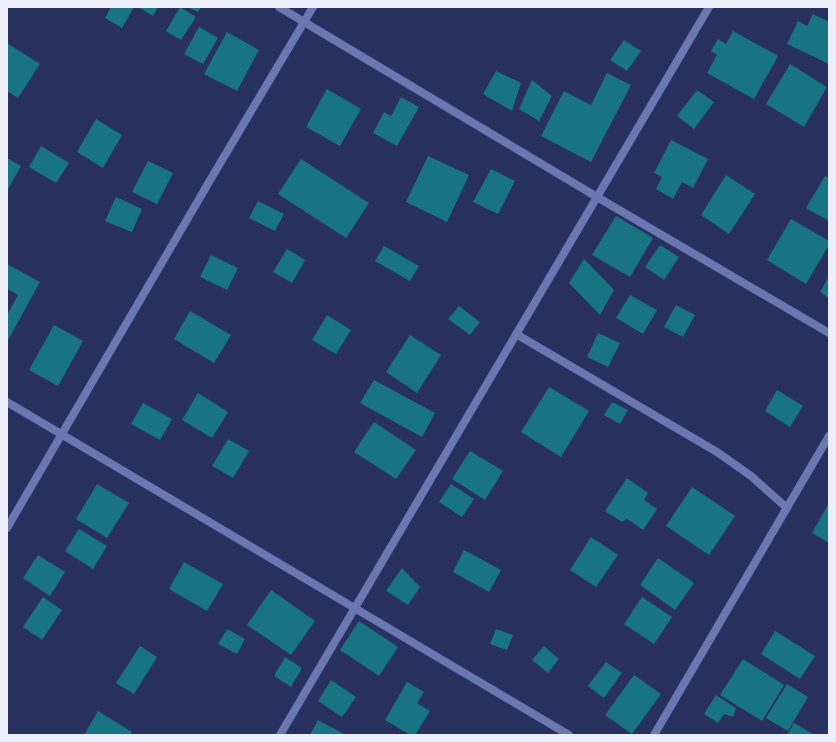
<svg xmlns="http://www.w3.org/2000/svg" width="836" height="742" viewBox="0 0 836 742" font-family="Barlow,sans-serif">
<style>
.building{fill:#187383}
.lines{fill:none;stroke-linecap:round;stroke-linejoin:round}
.lane{stroke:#6a77b1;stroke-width:8}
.street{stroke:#6a77b1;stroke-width:8}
</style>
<rect width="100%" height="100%" fill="#28305f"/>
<path class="building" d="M 111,7 L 134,7 L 122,28 L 105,18 Z
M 138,7 L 158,7 L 153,16 Z
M 180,7 L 196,17 L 181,40 L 166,31 Z
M 188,7 L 201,7 L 198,12 Z
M 813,14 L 829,22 L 829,64 L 787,44 L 798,21 L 807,26 Z
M 199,27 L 218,38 L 203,64 L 184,54 Z
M 733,31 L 778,56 L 754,99 L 707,73 L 717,55 L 711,51 L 718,39 L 726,44 Z
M 227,32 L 259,50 L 237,91 L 204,74 Z
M 624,40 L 641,51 L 627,71 L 610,60 Z
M 7,43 L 40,64 L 18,98 L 7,91 Z
M 790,64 L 827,87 L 804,127 L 766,104 Z
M 496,71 L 521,83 L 512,111 L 483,94 Z
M 607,73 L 631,85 L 591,162 L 541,136 L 564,91 L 591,105 Z
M 532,80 L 552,96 L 539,121 L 519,109 Z
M 327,89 L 361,109 L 340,146 L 306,127 Z
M 697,90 L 714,102 L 694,129 L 677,116 Z
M 401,97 L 419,107 L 397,146 L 373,133 L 384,112 L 391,116 Z
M 96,119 L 122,135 L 103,168 L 77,152 Z
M 671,140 L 708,159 L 693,188 L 682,182 L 673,199 L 656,189 L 662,177 L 654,173 Z
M 41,146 L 69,163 L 56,183 L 29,167 Z
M 428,156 L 469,175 L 447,222 L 406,202 Z
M 7,158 L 21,166 L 7,191 Z
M 301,159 L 369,203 L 346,238 L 278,194 Z
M 148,161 L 173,173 L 157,204 L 132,192 Z
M 491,169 L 515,181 L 498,214 L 473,202 Z
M 726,175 L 755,194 L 729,234 L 701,215 Z
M 825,176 L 829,178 L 829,221 L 806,208 Z
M 116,197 L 142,209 L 132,232 L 105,221 Z
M 258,201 L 284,214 L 275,231 L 249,218 Z
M 616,216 L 653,238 L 630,277 L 592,255 Z
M 791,219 L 829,241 L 829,245 L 806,284 L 767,260 Z
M 660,245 L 679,257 L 664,280 L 645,267 Z
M 384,246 L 419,266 L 410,281 L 375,261 Z
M 287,249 L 305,260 L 292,283 L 273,272 Z
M 211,255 L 238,268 L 227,290 L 200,277 Z
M 584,259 L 614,290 L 600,315 L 569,283 Z
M 7,264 L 40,282 L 7,342 L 7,315 L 18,295 L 7,289 Z
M 829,276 L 829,298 L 820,292 Z
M 630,295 L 657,310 L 643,334 L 616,318 Z
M 676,305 L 695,315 L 683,337 L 664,327 Z
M 459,306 L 480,322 L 470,335 L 448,319 Z
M 190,311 L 231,335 L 214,363 L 174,339 Z
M 327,315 L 351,330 L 336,354 L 312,340 Z
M 54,325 L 83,341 L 58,386 L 29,370 Z
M 598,333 L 620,343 L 608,367 L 587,357 Z
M 410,335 L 441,355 L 417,393 L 386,372 Z
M 374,380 L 435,413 L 422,437 L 360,403 Z
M 549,387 L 589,411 L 561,457 L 521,432 Z
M 777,390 L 803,406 L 790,427 L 765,411 Z
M 198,393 L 228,412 L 212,438 L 182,420 Z
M 612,402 L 628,410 L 620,424 L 604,415 Z
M 143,403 L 172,419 L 160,440 L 131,424 Z
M 374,422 L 416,450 L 396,479 L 354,452 Z
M 228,439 L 249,451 L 233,478 L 212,466 Z
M 470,451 L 503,471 L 485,500 L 452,479 Z
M 627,478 L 648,493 L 644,500 L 657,509 L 643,530 L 627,519 L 622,522 L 605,511 Z
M 97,484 L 129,503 L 107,538 L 76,519 Z
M 451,484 L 474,499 L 462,517 L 439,502 Z
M 692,487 L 735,516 L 709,555 L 666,526 Z
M 829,503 L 829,543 L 812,533 Z
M 79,529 L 107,546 L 93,569 L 65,551 Z
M 591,537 L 618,555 L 596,587 L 570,570 Z
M 464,550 L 501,570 L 489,592 L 453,572 Z
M 38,555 L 65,572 L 50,596 L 23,578 Z
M 658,558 L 694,583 L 675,610 L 640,585 Z
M 184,562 L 223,584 L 207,611 L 169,589 Z
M 402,568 L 420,587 L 408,605 L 386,591 Z
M 271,590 L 315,621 L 291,655 L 247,625 Z
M 43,597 L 62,610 L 42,640 L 23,627 Z
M 642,597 L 672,617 L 654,644 L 624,624 Z
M 359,621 L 398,647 L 379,676 L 340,650 Z
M 227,629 L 245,639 L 237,654 L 218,644 Z
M 496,629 L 513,635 L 507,650 L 490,644 Z
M 775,631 L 815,656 L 800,679 L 761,654 Z
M 140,646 L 157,657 L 134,694 L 116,683 Z
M 544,646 L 559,659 L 548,673 L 532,660 Z
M 285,657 L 302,668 L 291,687 L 274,676 Z
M 743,659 L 784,685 L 762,721 L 720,695 Z
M 606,662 L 622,673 L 604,698 L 588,686 Z
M 634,675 L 661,694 L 632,734 L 605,715 Z
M 331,680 L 356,697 L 342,717 L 318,701 Z
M 407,682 L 424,692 L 417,703 L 430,711 L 415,735 L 410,735 L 385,720 Z
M 787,684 L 808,697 L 788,731 L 766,718 Z
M 716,695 L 736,708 L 733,717 L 724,714 L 718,723 L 704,714 Z
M 98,711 L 132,732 L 130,735 L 84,735 Z
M 318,720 L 346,735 L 310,735 Z
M 794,723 L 815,735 L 787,735 Z"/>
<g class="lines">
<path class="lane" d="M 516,334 L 717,452 L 751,476 L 787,508"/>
<path class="street" d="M 279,7 L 597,197 L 829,333
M 7,402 L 569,735
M 7,528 L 209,182 L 313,7
M 280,735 L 709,7
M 654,735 L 829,436"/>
</g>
<rect width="836" height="742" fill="none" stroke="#eceffb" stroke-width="16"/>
</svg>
